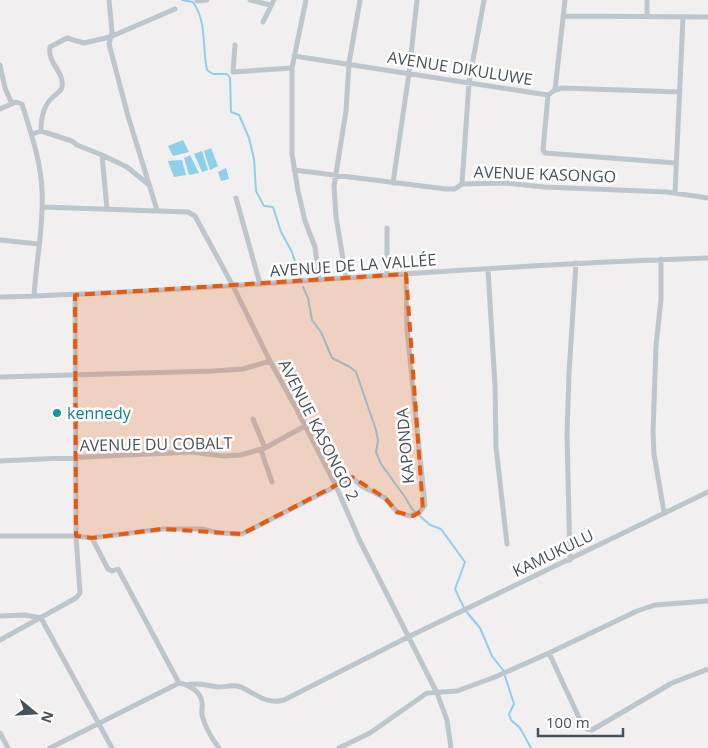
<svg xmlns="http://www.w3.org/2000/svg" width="708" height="748" viewBox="0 0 708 748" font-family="'Open Sans',sans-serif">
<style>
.water{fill:#8dd0e9}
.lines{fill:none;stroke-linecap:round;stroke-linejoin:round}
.stream{stroke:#8dd0e9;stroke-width:2}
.street{stroke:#bdc5cd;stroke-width:5}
.marked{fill:#e8590c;fill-opacity:0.2;stroke:#e8590c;stroke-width:4;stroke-dasharray:10 6;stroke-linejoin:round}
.culture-dot{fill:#0f9aa8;stroke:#fff;stroke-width:2}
.labels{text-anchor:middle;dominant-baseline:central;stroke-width:5;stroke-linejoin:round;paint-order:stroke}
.street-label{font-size:16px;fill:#47515c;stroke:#fff}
.culture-label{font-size:16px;fill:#0d838f;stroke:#fff;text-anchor:start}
</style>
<rect width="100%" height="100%" fill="#f1efef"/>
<path class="water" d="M 183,140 L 189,152 L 173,156 L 168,146 Z
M 211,148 L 218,166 L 210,170 L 204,151 Z
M 202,151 L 208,170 L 202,172 L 194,154 Z
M 190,155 L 199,173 L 189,175 L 184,158 Z
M 182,160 L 186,175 L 174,177 L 168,161 Z
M 226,168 L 229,179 L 221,181 L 218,172 Z"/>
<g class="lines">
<path class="stream" d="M 182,0 L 193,2 C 207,22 202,46 207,70 L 213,74 L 227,74 L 230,78 L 231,112 L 239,115 L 249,138 L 254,159 L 256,191 L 264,206 L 273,207 L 281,232 L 292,252 L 300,277
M 303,287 L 308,298 L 312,320 L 321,332 L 332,358 L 350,367 L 356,372 L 376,430 L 378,441 L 376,452 L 381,464 L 405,497 L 412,509 L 430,525 L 441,529 L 465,562 L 455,589 L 465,610 L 480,628 L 492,656 L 503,670 L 514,704 L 509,714 L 511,720 L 520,728 L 531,748"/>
<path class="street" d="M 109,0 L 112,32 L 109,44 L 128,116 L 157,210
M 250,0 L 270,5
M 306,0 L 292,68 L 292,154 L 298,191 L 305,221 L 315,247 L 319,280
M 647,0 L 647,17
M 197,1 L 207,0
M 565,16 L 708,17
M 263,22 L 274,0
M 235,45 L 233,72 L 292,68
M 294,56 L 548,95 L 555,90 L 562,88 L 680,92
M 0,65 L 5,88 L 12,104
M 555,90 L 565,0
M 548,95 L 543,150 L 545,153 L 676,163
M 0,109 L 16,102 L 22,104 C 31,133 41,161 42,191 C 44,226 36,261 34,296
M 41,131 C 41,119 43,106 52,98 C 55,94 61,92 62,87 C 65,72 47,63 50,47 L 67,38 L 84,43 L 110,37 L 175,9
M 32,134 L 41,131 L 72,141 L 77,145 L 102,155 L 107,209
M 102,155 L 127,167 L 148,184
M 294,170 L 446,189 L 455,189 L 462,184 L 506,183 L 544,187 L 667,192 L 708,198
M 393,183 L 409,73 L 417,0
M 462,184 L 469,82 L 484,0
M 675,193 L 683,17
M 236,198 L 260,284
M 42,207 L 188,212 L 195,216 L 233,286 L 270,361 L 296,408 L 336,486 L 360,541 L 437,693 L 447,720 L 451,748
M 0,240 L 39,244
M 661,259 L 661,299 L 656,346 L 653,433 L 654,454 L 664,512
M 488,269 L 495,386 L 496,447 L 507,544
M 387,275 L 387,228
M 346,277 L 336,217 L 334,186 L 346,111 L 349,63 L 360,0
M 0,297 C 236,290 472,265 708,258
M 0,377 L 213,371 L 243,369 L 270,361
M 253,419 L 265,448
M 261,450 L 272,482
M 0,461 L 191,452 L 223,456 L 241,455 L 265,448 L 305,426
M 0,536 L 76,536 L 92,538 L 163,529 L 202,529 L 218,533 L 242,534 L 352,478 L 363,487 L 385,498 L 397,512 L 409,516 L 419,513 L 425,505 L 407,330 L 406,274
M 92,538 L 108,569 L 112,571 L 118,569 L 179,683
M 570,560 L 567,435 L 569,373 L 576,263
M 0,616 L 25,615 L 41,618 L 112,748
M 0,640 L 76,598 L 80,593 L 76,536 L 75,295
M 549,653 L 582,724 L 587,729 L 592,730 L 672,683 L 708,669
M 187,685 C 199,682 207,686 218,687 C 225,687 234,684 241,687 C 256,694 267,705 284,700 L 408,637 L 708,492
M 0,733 L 8,748
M 50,748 L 179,683 C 189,685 201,691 202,703 C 203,707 201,711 202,715 C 205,726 212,739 219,748
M 339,748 L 370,733 L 427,693 L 457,691 L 495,677 L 549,653 L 637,611 L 655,605 L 708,601"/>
</g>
<path class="marked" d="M 406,274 L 423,510 L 413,516 L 397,512 L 385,498 L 352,477 L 242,534 L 163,529 L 92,538 L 76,536 L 75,295 Z"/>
<circle class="culture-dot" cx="57" cy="413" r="5"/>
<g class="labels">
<g class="street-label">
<text transform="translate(460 68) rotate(9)">AVENUE DIKULUWE</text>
<text transform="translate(545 174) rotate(2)">AVENUE KASONGO</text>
<text transform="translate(353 265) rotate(-4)">AVENUE DE LA VALLÉE</text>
<text transform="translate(319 430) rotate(63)">AVENUE KASONGO 2</text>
<text transform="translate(156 444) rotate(-1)">AVENUE DU COBALT</text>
<text transform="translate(405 446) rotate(-95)">KAPONDA</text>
<text transform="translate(553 553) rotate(-26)">KAMUKULU</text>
</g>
<g class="culture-label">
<text x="67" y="413">kennedy</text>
</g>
</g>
<g transform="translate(35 713) rotate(108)" stroke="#ffffff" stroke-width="4" paint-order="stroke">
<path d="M0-4L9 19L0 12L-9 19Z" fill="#47515c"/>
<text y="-8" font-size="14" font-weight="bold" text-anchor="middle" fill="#47515c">N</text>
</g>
<path d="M538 728v8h85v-8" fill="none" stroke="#47515c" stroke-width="2.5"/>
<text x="546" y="728" font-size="15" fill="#47515c" stroke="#ffffff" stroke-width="4" paint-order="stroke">100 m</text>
</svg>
